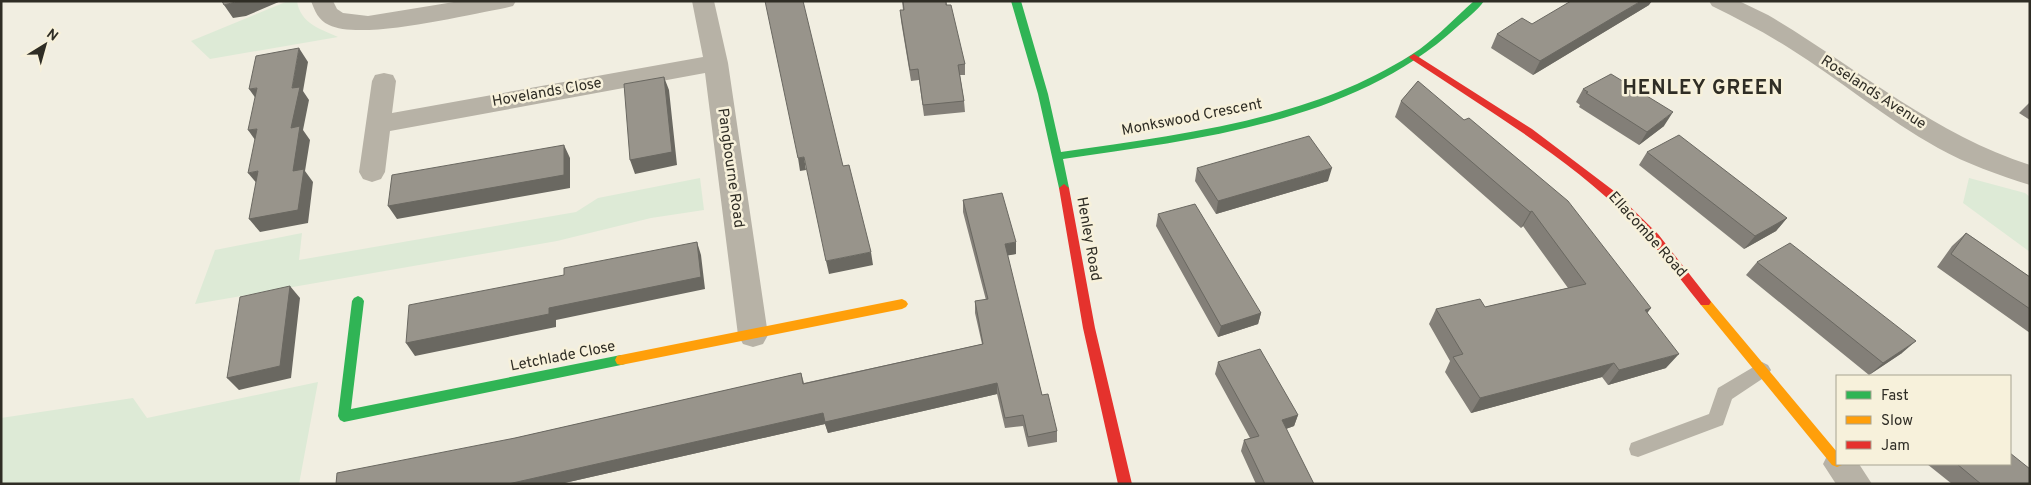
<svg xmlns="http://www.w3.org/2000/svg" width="2031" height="485" viewBox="0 0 2031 485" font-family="Overpass,sans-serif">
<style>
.green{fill:#ddead6}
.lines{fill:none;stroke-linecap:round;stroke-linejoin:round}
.lane{fill:#b7b2a6;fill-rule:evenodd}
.street{fill:#b7b2a6;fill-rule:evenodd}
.fast{fill:#30b455;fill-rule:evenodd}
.slow{fill:#ff9f0a;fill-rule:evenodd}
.jam{fill:#e5322d;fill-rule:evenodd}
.wall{fill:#837f78}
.shaded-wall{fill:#6a6861}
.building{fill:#98948b;stroke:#6a6861}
.labels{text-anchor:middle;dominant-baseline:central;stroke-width:5;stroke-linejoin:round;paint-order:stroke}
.street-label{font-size:15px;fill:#2f2d25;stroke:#f7f1db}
.district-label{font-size:20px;font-weight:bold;letter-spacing:1px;fill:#2f2d25;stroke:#f7f1db}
</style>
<rect width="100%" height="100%" fill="#f1eee1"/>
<path class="green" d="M 288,1 L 297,1 C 300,23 320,29 338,37 L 210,59 L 191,41 Z
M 700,178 L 704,210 L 651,218 L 557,241 L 195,304 L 215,250 L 302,233 L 299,260 L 576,212 L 598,198 Z
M 1969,178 L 2025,193 L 2030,197 L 2030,252 L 1963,203 Z
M 318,382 L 299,484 L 1,484 L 1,418 L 133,398 L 147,418 Z"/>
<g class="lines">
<path class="lane" d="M 1762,362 L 1768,365 L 1771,370 L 1768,375 L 1732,399 L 1723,425 L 1638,457 L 1631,455 L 1629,449 L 1631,443 L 1709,414 L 1718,388 Z"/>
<path class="street" d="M 311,1 L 333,1 L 337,9 L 343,13 L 368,16 L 460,1 L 516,1 L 513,6 L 505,8 C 466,15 361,41 329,25 C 318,20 315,11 311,1 Z
M 692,1 L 714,1 L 728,63 L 768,335 L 763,344 L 753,347 L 743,344 L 738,335 L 705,73 L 390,131 L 385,172 L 381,179 L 372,182 L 363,179 L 359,172 L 372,81 L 375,75 L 384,73 L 393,75 L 396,81 L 392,113 L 703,57 Z
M 1709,1 L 1739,1 L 1768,15 C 1855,66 1933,134 2030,165 L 2030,185 C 1998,175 1967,164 1938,148 C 1886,119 1840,80 1789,48 C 1764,32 1738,19 1712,6 Z
M 1837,450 L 1837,464 L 1859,464 L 1872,484 L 1836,484 L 1823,464 L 1828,454 Z"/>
<path class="fast" d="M 1011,1 L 1021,1 L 1048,94 L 1061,152 C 1183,134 1315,120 1420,49 C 1439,35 1456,17 1474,1 L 1484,1 C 1477,11 1466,19 1457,27 C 1352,123 1197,139 1063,159 L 1069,188 L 1064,192 L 1059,188 L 1038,94 Z
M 358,296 L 362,298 L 364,301 L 351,409 L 621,355 L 625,356 L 627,360 L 625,364 L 621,365 L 344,422 L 340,420 L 338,416 L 352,301 L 354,298 Z"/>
<path class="slow" d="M 1705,297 L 1709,299 L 1837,452 L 1837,464 L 1842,464 L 1842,465 L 1837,467 L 1832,465 L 1701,305 L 1699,302 L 1701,299 Z
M 902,299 L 906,301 L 908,304 L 906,307 L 902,309 L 621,365 L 617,364 L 615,360 L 617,356 L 621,355 Z"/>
<path class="jam" d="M 1414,54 L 1532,129 L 1614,191 L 1658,234 L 1709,299 L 1711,302 L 1709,305 L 1701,305 C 1678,277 1657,246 1631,220 C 1566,156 1486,109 1411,59 L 1409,57 Z
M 1064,184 L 1069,188 L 1095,328 L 1132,484 L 1118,484 L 1083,328 L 1059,188 Z"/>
</g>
<path class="wall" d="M 902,1 L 946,1 L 965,64 L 965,75 L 960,75 L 964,101 L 965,112 L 924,116 L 919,80 L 911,81 L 901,21 L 900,10 L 903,10 Z
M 1649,5 L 1533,75 L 1491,48 L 1497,34 Z
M 1418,81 L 1647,313 L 1666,368 L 1608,385 L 1602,377 L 1471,413 L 1445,372 L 1450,361 L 1429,324 L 1436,309 L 1485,307 L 1568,288 L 1523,226 L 1521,228 L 1395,117 L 1401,101 Z
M 1583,89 L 1664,126 L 1639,145 L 1579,107 L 1580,105 L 1576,102 Z
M 2030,102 L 2030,120 L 2019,113 Z
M 1647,152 L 1787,218 L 1776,231 L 1744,249 L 1639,165 Z
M 1197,168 L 1328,181 L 1216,214 L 1195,181 Z
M 963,200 L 1016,254 L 1007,255 L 1042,395 L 1057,431 L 1057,442 L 1028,447 L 1023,426 L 1005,428 L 997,394 L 828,433 L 825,424 L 560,484 L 336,484 L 515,438 L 801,373 L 804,383 L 982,344 L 975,313 L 975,301 L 986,300 L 963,212 Z
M 1158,214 L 1261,313 L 1258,324 L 1218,337 L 1156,226 Z
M 1966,233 L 2030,277 L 2030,333 L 1937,267 L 1952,246 Z
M 1757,262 L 1902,353 L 1869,375 L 1746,275 Z
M 1218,362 L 1298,415 L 1294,426 L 1286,429 L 1314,484 L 1256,484 L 1241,451 L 1244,440 L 1250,438 L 1215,374 Z
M 1927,464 L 2010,464 L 2030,484 L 1952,484 Z"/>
<path class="shaded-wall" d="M 239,1 L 281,1 L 246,16 L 233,18 L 224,5 Z
M 1641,1 L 1652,1 L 1649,5 L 1533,75 L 1540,61 Z
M 299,48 L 308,62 L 303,91 L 309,100 L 303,130 L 310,140 L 305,171 L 313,182 L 308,223 L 260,232 L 249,219 L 291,128 L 292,88 Z
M 664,77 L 669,90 L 677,165 L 635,174 L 630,160 Z
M 257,88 L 259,103 L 249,89 Z
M 1673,112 L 1664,126 L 1639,145 L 1647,132 Z
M 257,129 L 258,144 L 248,130 Z
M 564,145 L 570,158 L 570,188 L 397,219 L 388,206 Z
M 804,157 L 806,170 L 800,171 L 798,158 Z
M 1332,168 L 1328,181 L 1216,214 L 1218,201 Z
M 258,171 L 259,186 L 248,173 Z
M 1532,211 L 1523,226 L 1521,228 L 1530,212 Z
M 1787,218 L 1776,231 L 1744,249 L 1755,236 Z
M 697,242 L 701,255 L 705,289 L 556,320 L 556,327 L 415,356 L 406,343 Z
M 1016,242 L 1016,254 L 1005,256 L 1005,244 Z
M 871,252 L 873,265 L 829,274 L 826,261 Z
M 290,286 L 300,298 L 291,378 L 239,390 L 227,378 Z
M 1651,308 L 1640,323 L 1645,310 Z
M 1261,313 L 1258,324 L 1218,337 L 1221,326 Z
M 1916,341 L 1902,353 L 1869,375 L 1883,363 Z
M 1679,354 L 1666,368 L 1608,385 L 1619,370 Z
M 1614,363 L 1602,377 L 1471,413 L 1480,398 Z
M 997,383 L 997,394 L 828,433 L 825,424 L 560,484 L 508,484 L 823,413 Z
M 1298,415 L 1294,426 L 1277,432 L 1282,420 Z"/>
<path class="building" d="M 222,1 L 239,1 L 224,5 Z
M 765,1 L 803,1 L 843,166 L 849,165 L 871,252 L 826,261 L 804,157 L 798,158 Z
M 903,1 L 946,1 L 946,5 L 951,5 L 965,64 L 958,65 L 964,101 L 923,105 L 918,69 L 910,70 L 900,10 L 904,10 Z
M 1571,1 L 1641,1 L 1540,61 L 1497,34 L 1522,18 L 1532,24 Z
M 299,48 L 292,88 L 300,87 L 291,128 L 300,126 L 293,171 L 304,169 L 298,210 L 249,219 L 258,171 L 248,173 L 257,129 L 248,130 L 257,88 L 249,89 L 256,56 Z
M 1611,74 L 1673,112 L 1647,132 L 1586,93 L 1588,92 L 1583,89 Z
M 664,77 L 672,152 L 630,160 L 624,84 Z
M 1418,81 L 1464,120 L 1469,118 L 1568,201 L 1651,308 L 1645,310 L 1679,354 L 1619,370 L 1614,363 L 1480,398 L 1453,357 L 1463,354 L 1436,309 L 1480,299 L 1485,307 L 1586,284 L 1532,211 L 1530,212 L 1401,101 Z
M 1679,135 L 1787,218 L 1755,236 L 1647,152 Z
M 1309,136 L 1332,168 L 1218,201 L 1197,168 Z
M 564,145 L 564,175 L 388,206 L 392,175 Z
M 1002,193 L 1016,242 L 1005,244 L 1042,395 L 1048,394 L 1057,431 L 1028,437 L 1023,415 L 1005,418 L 997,383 L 825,422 L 823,413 L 508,484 L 336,484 L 337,473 L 515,438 L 801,373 L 803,384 L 983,344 L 975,301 L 988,299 L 963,200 Z
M 1195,204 L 1261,313 L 1221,326 L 1158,214 Z
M 1966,233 L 2030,277 L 2030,309 L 1951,254 Z
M 697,242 L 701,277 L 549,308 L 549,314 L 406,343 L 409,305 L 564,275 L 564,268 Z
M 1790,243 L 1916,341 L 1883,363 L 1757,262 Z
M 290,286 L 280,366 L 227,378 L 240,297 Z
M 1260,349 L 1298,415 L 1282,420 L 1314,484 L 1265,484 L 1244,440 L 1259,436 L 1218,362 Z
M 2010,453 L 2030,469 L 2030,484 L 1981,484 L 1957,464 L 2010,464 Z"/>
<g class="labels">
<g class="street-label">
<text transform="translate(547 93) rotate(-10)">Hovelands Close</text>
<text transform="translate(1873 93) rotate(33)">Roselands Avenue</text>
<text transform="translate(1192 118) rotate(-11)">Monkswood Crescent</text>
<text transform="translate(730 168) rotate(82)">Pangbourne Road</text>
<text transform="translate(1647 235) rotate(48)">Ellacombe Road</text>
<text transform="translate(1088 239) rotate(80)">Henley Road</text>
<text transform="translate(563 357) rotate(-11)">Letchlade Close</text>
</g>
<g class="district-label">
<text x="1703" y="89">HENLEY GREEN</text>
</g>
</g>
<rect width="2031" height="485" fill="none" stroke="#2f2d25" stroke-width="5"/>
<rect x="1836" y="375" width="175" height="90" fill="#f7f1db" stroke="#a7a392"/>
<rect x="1846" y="391" width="25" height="8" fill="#30b455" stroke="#a7a392"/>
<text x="1881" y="400" font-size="15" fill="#2f2d25">Fast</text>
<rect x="1846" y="416" width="25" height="8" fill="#ff9f0a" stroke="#a7a392"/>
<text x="1881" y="425" font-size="15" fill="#2f2d25">Slow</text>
<rect x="1846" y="441" width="25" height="8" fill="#e5322d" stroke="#a7a392"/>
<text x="1881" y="450" font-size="15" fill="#2f2d25">Jam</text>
<g transform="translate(45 45) rotate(37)" stroke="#f7f1db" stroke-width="4" paint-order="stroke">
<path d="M0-4L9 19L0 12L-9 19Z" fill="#2f2d25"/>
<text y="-8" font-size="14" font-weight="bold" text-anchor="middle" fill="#2f2d25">N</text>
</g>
</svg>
